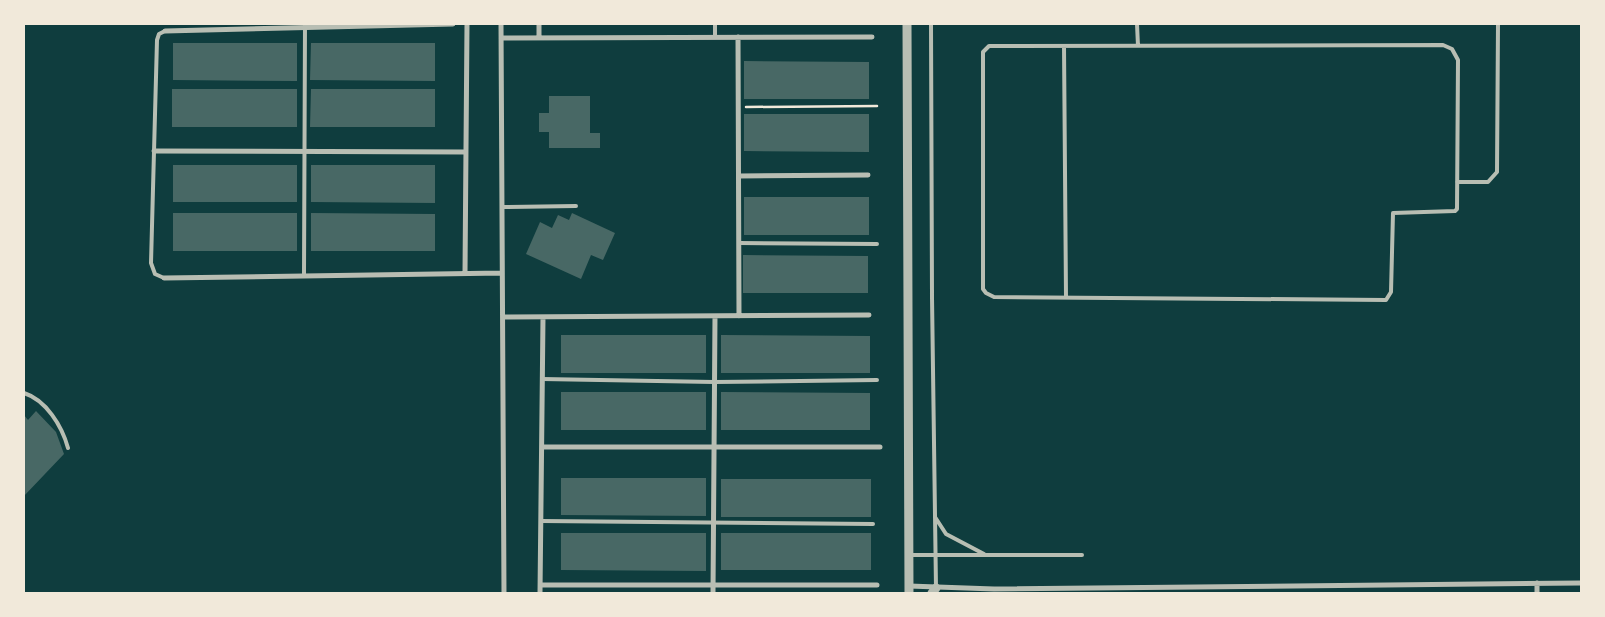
<svg xmlns="http://www.w3.org/2000/svg" width="1605" height="617" viewBox="0 0 1605 617" font-family="'Golos Text',sans-serif">
<style>
.building{fill:#486865}
.lines{fill:none;stroke-linecap:round;stroke-linejoin:round}
.path{stroke:#f1e9da;stroke-width:2.5}
.service{stroke:#b8beb3;stroke-width:4}
.minor{stroke:#b8beb3;stroke-width:5}
.tertiary{stroke:#b8beb3;stroke-width:9}
</style>
<rect width="100%" height="100%" fill="#0f3d3e"/>
<path class="building" d="M 173,43 L 297,43 L 297,81 L 173,80 Z
M 311,43 L 435,43 L 435,81 L 310,80 Z
M 744,61 L 869,62 L 869,99 L 744,99 Z
M 172,89 L 297,89 L 297,127 L 172,127 Z
M 311,89 L 435,89 L 435,127 L 310,127 Z
M 549,96 L 590,96 L 590,133 L 600,133 L 600,148 L 549,148 L 549,132 L 539,132 L 539,113 L 549,113 Z
M 744,114 L 869,114 L 869,152 L 744,151 Z
M 173,165 L 297,165 L 297,202 L 173,202 Z
M 311,165 L 435,165 L 435,203 L 311,202 Z
M 744,197 L 869,197 L 869,235 L 744,235 Z
M 173,213 L 297,213 L 297,251 L 173,251 Z
M 311,213 L 435,214 L 435,251 L 311,251 Z
M 572,213 L 615,233 L 603,260 L 591,255 L 581,279 L 526,254 L 540,222 L 552,228 L 558,215 L 569,220 Z
M 743,255 L 868,256 L 868,293 L 743,293 Z
M 561,335 L 706,335 L 706,373 L 561,373 Z
M 721,335 L 870,336 L 870,373 L 721,373 Z
M 561,392 L 706,392 L 706,430 L 561,430 Z
M 721,392 L 870,393 L 870,430 L 721,430 Z
M 36,411 L 56,432 L 64,454 L 24,496 L 24,415 L 28,420 Z
M 561,478 L 706,478 L 706,516 L 561,515 Z
M 721,479 L 871,479 L 871,517 L 721,517 Z
M 561,533 L 706,533 L 706,571 L 561,570 Z
M 721,533 L 871,533 L 871,570 L 721,570 Z"/>
<g class="lines">
<path class="path" d="M 746,107 L 877,106"/>
<path class="service" d="M 715,24 L 715,37
M 931,24 L 932,297 L 936,588
M 1137,24 L 1138,46
M 1443,45 L 1452,49 L 1458,60 L 1457,209 L 1455,211 L 1393,213 L 1391,292 L 1386,300 L 994,297 L 986,293 L 983,289 L 983,52 L 989,46 Z
M 1064,46 L 1066,297
M 1457,182 L 1488,182 L 1497,172 L 1498,24
M 502,207 L 576,206
M 739,243 L 877,244
M 304,275 L 305,24
M 164,278 L 155,274 L 151,263 L 157,40 L 159,34 L 165,31
M 542,379 L 714,382 L 877,380
M 24,393 C 46,400 62,426 68,448
M 935,517 L 946,534 L 984,554
M 541,521 L 873,524
M 909,555 L 1082,555"/>
<path class="minor" d="M 501,24 L 504,593
M 165,31 L 453,24
M 738,37 L 739,316
M 501,38 L 872,37
M 539,38 L 539,24
M 154,151 L 466,152
M 739,176 L 868,175
M 465,273 L 467,24
M 164,278 L 502,273
M 503,317 L 869,315
M 542,447 L 880,447
M 1537,583 L 1537,593
M 540,585 L 877,585
M 909,586 L 994,589 L 1581,583
M 540,593 L 543,317
M 713,593 L 715,316"/>
<path class="tertiary" d="M 907,24 L 909,593
M 932,593 L 936,588"/>
</g>
<rect width="1605" height="617" fill="none" stroke="#f1e9da" stroke-width="50"/>
</svg>
